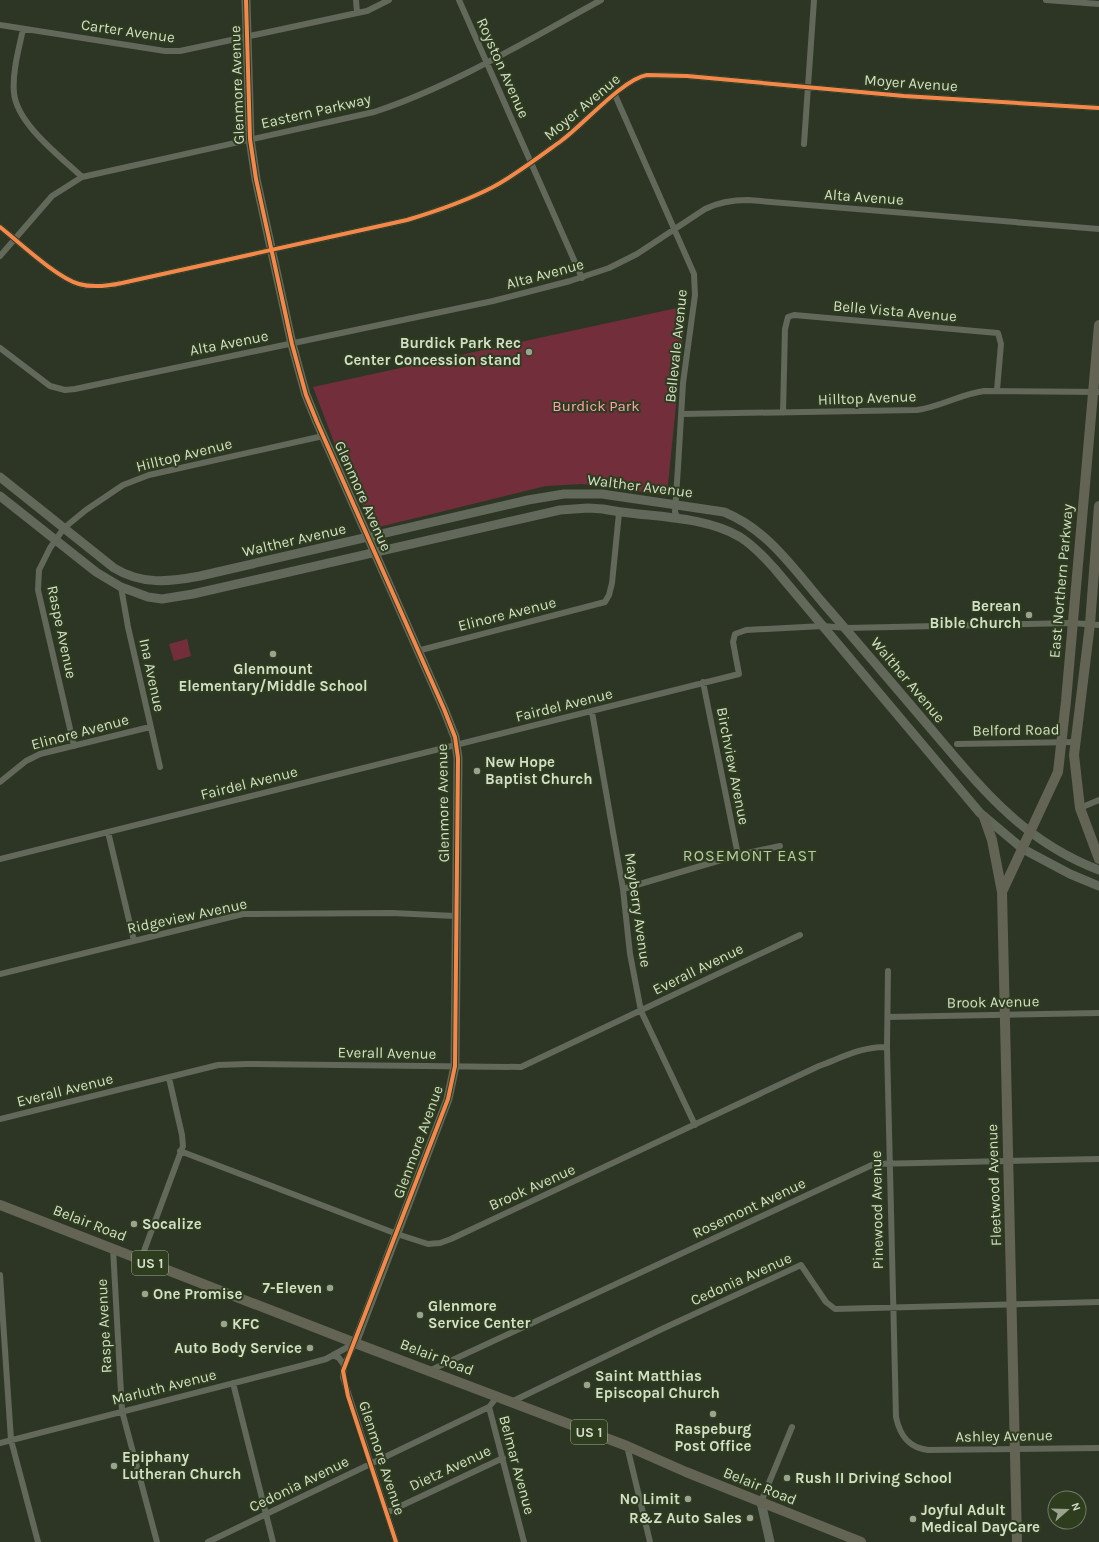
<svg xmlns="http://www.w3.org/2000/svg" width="1099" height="1542" viewBox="0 0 1099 1542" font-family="Karla,sans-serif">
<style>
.green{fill:#732e3c}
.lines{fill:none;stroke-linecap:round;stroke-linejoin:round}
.street{stroke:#62685a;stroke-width:6}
.secondary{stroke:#62685a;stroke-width:9}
.primary{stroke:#636454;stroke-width:10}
.cycleway-casing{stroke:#2e3d1d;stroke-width:6}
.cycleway{stroke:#f5874c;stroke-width:4}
.poi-dot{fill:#9aa390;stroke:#2e3d1d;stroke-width:1.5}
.labels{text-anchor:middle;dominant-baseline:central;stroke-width:4;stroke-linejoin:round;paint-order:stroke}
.shield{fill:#2e3d1d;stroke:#a2ae96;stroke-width:1}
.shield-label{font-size:14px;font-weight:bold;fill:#d4deca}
.street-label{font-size:15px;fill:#d4deca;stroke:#2e3d1d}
.poi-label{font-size:15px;font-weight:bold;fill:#d4deca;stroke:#2e3d1d;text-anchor:start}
.park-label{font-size:15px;fill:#fca4b3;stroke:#2e3d1d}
.neighbourhood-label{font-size:16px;letter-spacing:1px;fill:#b9cba6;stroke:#2e3d1d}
</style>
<rect width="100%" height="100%" fill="#2d3624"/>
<path class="green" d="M 686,306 L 667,494 L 664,495 L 582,484 L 546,486 L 375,528 L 372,526 L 337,450 L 313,387 Z
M 187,639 L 191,656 L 174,661 L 169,644 Z"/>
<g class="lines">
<path class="street" d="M 356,0 L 357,13
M 459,0 L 582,278
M 1046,0 L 1099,4
M 0,25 L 165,51 L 180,51 L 357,13 L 367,11 L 389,0
M 23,29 C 19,49 12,72 14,93 C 17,124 60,156 82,177
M 615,95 L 694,274 L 695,295 L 683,383 L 678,467 L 675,512 L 679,520
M 804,144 L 814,0
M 0,227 C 19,242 57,278 79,284 C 93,288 108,286 122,283 L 407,220 C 437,211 466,201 493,187 C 517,174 539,157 561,141 C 583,125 623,79 647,75 L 687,76 L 904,96 L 1099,108
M 0,256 L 52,196 L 82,177 L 374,112 C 453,86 528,40 601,0
M 0,348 L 50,386 L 65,390 L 75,389 L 493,301 L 570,281 L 609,268 L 637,254 L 705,209 C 719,202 732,200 748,200 L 1099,229
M 783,413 L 785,329 L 788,317 L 794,315 L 998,333 L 1001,344 L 997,390
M 681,414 L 917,410 C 940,407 961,394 984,391 L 1099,392
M 121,587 L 128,627 L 160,767
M 417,651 L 605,602 L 609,595 L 612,583 L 619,513
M 703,682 L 738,855
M 592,712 L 623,889 L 630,954 L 641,1011 L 695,1125
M 957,744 L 1076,742
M 74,746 L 38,590 L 39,570 L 50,548 L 64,528 L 86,510 L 123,485 L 149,475 L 323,436
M 0,782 L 26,761 L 40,754 L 150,727
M 1080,808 L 1099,800
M 108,832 L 134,941
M 0,859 L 739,674 L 733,642 L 735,634 L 746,630 L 823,626 L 846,628 L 1072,623 L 1099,625
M 623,889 L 738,855 L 780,846
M 888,971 L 887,1047 L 896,1417 C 900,1436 909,1448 928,1450 L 1099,1448
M 0,974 L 243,914 L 392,913 L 455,916
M 888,1017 L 1099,1013
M 0,1119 L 218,1065 L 247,1064 L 521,1067 L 800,935
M 180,1151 L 397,1234 L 428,1244 L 440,1243 L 451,1239 L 819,1066 C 841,1058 863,1046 887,1047
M 113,1248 L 122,1411 L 157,1542
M 141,1259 L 183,1146 L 182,1135 L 169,1078
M 0,1275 L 11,1440 L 38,1542
M 355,1343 L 344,1365 L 343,1377 L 396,1542
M 333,1355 L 339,1358 L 344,1365
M 431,1370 L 874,1164 L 1099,1159
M 233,1383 L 273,1542
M 511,1402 L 664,1328 L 801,1265 L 826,1302 L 835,1309 L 1099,1302
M 489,1407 L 524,1542
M 0,1443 L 304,1365 L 326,1359 L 355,1343
M 627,1446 L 650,1542
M 761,1502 L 792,1427
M 388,1512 L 503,1458
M 208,1542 L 489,1407 L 497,1397"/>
<path class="secondary" d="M 246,0 L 250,139 L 256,179 L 292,344 L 306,395 L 317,422 L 444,709 L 455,737 L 458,758 L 455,1066 L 448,1099 L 355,1343
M 0,477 L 114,568 C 142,585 169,582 200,576 L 528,500 L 564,494 L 602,494 L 724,512 C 767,529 794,569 823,603 C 858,643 892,683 926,723 C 979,785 1020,840 1099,870
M 0,496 L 96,572 L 121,587 L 148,597 L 162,599 L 193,594 L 560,510 L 588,508 L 603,509 C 647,518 700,514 740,537 C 753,545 764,557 774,568 L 980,813 L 1023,849 L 1070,874 L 1099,886
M 761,1502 L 770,1542"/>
<path class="primary" d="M 1099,506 L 1090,624 L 1074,755 L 1080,808 L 1099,859
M 984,817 L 992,840 L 1002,892
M 0,1205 L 355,1343 L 627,1446 L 686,1472 L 861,1542
M 1017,1542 L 1002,892 L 1058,772 L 1066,701 L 1099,325"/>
<defs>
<path id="cycleway" d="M 246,0 L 250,139 L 256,179 L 292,344 L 306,395 L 317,422 L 444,709 L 455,737 L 458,758 L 455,1066 L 448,1099 L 343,1371 L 348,1396 L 396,1542
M 0,227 C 19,242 57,278 79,284 C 93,288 108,286 122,283 L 407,220 C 437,211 466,201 493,187 C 517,174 539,157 561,141 C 583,125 623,79 647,75 L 687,76 L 904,96 L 1099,108"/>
</defs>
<use href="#cycleway" class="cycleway-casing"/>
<use href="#cycleway" class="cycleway"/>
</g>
<g class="poi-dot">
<circle cx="529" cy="352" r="4"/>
<circle cx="1029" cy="615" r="4"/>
<circle cx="273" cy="654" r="4"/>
<circle cx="477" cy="771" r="4"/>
<circle cx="134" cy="1224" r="4"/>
<circle cx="330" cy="1288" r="4"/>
<circle cx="145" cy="1294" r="4"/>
<circle cx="420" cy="1315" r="4"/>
<circle cx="224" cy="1324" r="4"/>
<circle cx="310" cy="1348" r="4"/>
<circle cx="587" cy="1385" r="4"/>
<circle cx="713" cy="1414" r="4"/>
<circle cx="114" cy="1466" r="4"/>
<circle cx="787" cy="1478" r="4"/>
<circle cx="688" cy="1499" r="4"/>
<circle cx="750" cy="1518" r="4"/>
<circle cx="913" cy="1519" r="4"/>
</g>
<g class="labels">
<g class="shield">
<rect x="132" y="1251" width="36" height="24" rx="3"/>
<rect x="571" y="1420" width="36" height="24" rx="3"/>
</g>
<g class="shield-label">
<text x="150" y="1263">US 1</text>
<text x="589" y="1432">US 1</text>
</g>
<g class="street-label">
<text transform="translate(128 31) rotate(8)">Carter Avenue</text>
<text transform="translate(503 68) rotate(66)">Royston Avenue</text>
<text transform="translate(911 83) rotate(4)">Moyer Avenue</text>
<text transform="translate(237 85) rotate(-92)">Glenmore Avenue</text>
<text transform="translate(582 107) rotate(-40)">Moyer Avenue</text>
<text transform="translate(316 111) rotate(-13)">Eastern Parkway</text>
<text transform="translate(864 197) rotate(4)">Alta Avenue</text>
<text transform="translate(545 274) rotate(-15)">Alta Avenue</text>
<text transform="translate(895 311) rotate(5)">Belle Vista Avenue</text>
<text transform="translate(229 343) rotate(-11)">Alta Avenue</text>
<text transform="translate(676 346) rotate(-84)">Bellevale Avenue</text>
<text transform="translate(867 398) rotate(-2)">Hilltop Avenue</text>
<text transform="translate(184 455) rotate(-14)">Hilltop Avenue</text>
<text transform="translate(640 486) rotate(7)">Walther Avenue</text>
<text transform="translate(363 496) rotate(66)">Glenmore Avenue</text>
<text transform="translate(294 540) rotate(-13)">Walther Avenue</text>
<text transform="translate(1061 581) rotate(-85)">East Northern Parkway</text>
<text transform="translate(507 614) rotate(-14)">Elinore Avenue</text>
<text transform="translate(62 632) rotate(78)">Raspe Avenue</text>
<text transform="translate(152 675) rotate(78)">Ina Avenue</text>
<text transform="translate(908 680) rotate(50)">Walther Avenue</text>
<text transform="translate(564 705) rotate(-14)">Fairdel Avenue</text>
<text transform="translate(1016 730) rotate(-1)">Belford Road</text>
<text transform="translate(80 732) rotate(-15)">Elinore Avenue</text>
<text transform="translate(733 766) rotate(79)">Birchview Avenue</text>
<text transform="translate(249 783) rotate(-14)">Fairdel Avenue</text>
<text transform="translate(443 803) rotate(-91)">Glenmore Avenue</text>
<text transform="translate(638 910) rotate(82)">Mayberry Avenue</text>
<text transform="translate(187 916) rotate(-12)">Ridgeview Avenue</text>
<text transform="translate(698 969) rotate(-26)">Everall Avenue</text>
<text transform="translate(993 1002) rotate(-1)">Brook Avenue</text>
<text transform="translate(387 1053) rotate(1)">Everall Avenue</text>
<text transform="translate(65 1090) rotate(-14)">Everall Avenue</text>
<text transform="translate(418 1142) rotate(-70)">Glenmore Avenue</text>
<text transform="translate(994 1185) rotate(-92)">Fleetwood Avenue</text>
<text transform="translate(532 1187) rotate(-24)">Brook Avenue</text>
<text transform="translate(749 1208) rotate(-25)">Rosemont Avenue</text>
<text transform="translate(877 1210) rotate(-91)">Pinewood Avenue</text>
<text transform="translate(90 1223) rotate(21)">Belair Road</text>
<text transform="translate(741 1279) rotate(-24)">Cedonia Avenue</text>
<text transform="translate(104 1326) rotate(-93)">Raspe Avenue</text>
<text transform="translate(437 1357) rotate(21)">Belair Road</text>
<text transform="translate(164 1387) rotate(-14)">Marluth Avenue</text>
<text transform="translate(1004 1436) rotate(-1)">Ashley Avenue</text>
<text transform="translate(382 1458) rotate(72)">Glenmore Avenue</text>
<text transform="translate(517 1465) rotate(75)">Belmar Avenue</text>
<text transform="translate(450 1468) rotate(-25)">Dietz Avenue</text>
<text transform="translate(299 1484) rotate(-26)">Cedonia Avenue</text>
<text transform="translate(760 1486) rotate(22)">Belair Road</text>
</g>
<g class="poi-label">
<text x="521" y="343" text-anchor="end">Burdick Park Rec<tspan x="521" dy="17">Center Concession stand</tspan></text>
<text x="1021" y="606" text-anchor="end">Berean<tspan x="1021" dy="17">Bible Church</tspan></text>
<text x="273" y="669" text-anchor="middle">Glenmount<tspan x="273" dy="17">Elementary/Middle School</tspan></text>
<text x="485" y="762">New Hope<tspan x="485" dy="17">Baptist Church</tspan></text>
<text x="142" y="1224">Socalize</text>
<text x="322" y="1288" text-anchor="end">7-Eleven</text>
<text x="153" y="1294">One Promise</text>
<text x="428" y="1306">Glenmore<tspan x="428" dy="17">Service Center</tspan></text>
<text x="232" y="1324">KFC</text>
<text x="302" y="1348" text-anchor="end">Auto Body Service</text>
<text x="595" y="1376">Saint Matthias<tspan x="595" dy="17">Episcopal Church</tspan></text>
<text x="713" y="1429" text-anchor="middle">Raspeburg<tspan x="713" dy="17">Post Office</tspan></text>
<text x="122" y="1457">Epiphany<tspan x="122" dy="17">Lutheran Church</tspan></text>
<text x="795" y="1478">Rush II Driving School</text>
<text x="680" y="1499" text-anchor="end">No Limit</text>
<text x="921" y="1510">Joyful Adult<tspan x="921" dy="17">Medical DayCare</tspan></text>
<text x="742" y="1518" text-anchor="end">R&amp;Z Auto Sales</text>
</g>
<g class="park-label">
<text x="596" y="406">Burdick Park</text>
</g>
<g class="neighbourhood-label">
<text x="750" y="855">ROSEMONT EAST</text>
</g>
</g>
<g transform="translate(1067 1510) rotate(70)"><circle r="19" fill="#2e3d1d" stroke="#707d62"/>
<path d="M0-3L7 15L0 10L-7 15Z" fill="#9aa390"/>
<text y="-6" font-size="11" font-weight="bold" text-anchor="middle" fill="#d4deca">N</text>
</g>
</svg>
